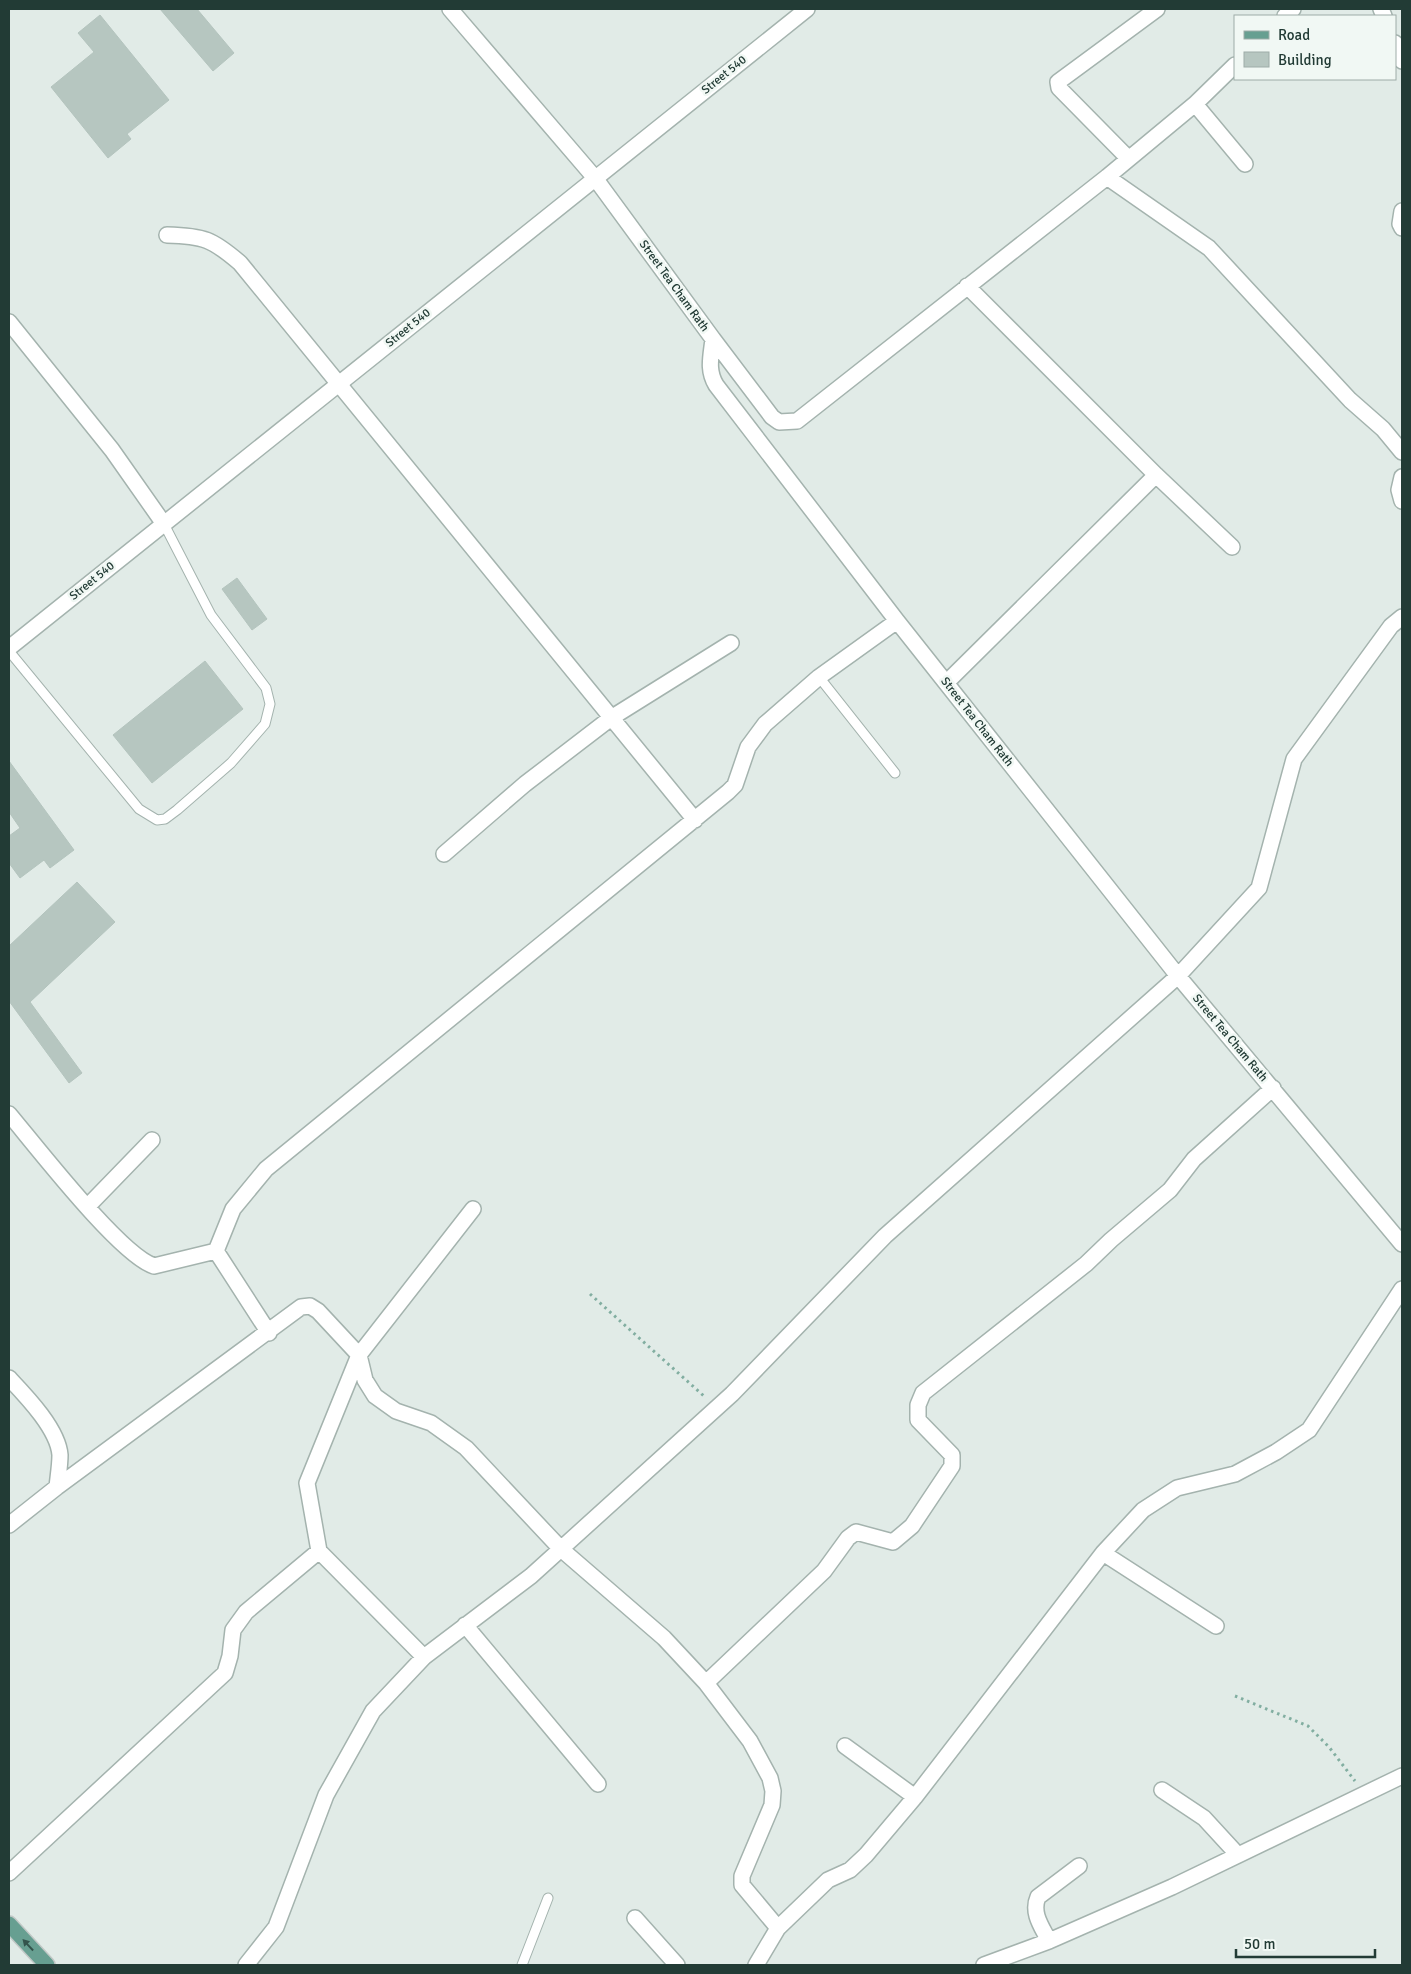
<svg xmlns="http://www.w3.org/2000/svg" width="1411" height="1974" viewBox="0 0 1411 1974" font-family="Signika,sans-serif">
<style>
.building{fill:#b6c6c0;stroke:#b4c4be}
.lines{fill:none;stroke-linecap:round;stroke-linejoin:round}
.service-casing{stroke:#a4b3ae;stroke-width:11}
.minor-casing{stroke:#a4b3ae;stroke-width:18}
.tertiary-casing{stroke:#a4b3ae;stroke-width:18}
.primary-casing{stroke:#c1c8c6;stroke-width:18}
.path{stroke:#82aea1;stroke-width:3;stroke-dasharray:2.5 4;stroke-linecap:butt}
.service{stroke:#fff;stroke-width:9}
.minor{stroke:#fff;stroke-width:15}
.tertiary{stroke:#fff;stroke-width:15}
.primary{stroke:#679f91;stroke-width:15}
.oneway{fill:#33544c}
.labels{text-anchor:middle;dominant-baseline:central;stroke-width:5;stroke-linejoin:round;paint-order:stroke}
.street-label{font-size:12px;fill:#223b35;stroke:#f1f8f4}
</style>
<rect width="100%" height="100%" fill="#e1ebe7"/>
<path class="building" d="M 160,9 L 197,9 L 234,53 L 213,71 Z
M 100,15 L 169,100 L 127,134 L 131,139 L 108,158 L 51,87 L 94,52 L 78,33 Z
M 237,578 L 267,619 L 252,630 L 222,589 Z
M 205,661 L 243,709 L 152,783 L 113,735 Z
M 9,761 L 74,850 L 50,868 L 44,860 L 20,878 L 9,863 L 9,836 L 20,828 L 9,812 Z
M 77,882 L 115,922 L 30,1002 L 82,1073 L 69,1083 L 9,1001 L 9,946 Z"/>
<g class="lines">
<defs>
<path id="service" d="M 9,651 L 139,809 L 157,820 L 165,819 L 177,810 L 231,763 L 265,724 L 270,704 L 266,688 L 211,615 L 164,524
M 819,677 L 895,773
M 522,1965 L 548,1898"/>
<path id="minor" d="M 450,9 L 595,178 L 713,339 C 711,357 707,370 716,385 L 897,621 L 1178,976 L 1402,1244
M 1381,9 L 1384,16
M 1285,16 L 1293,9
M 1395,43 L 1402,61
M 1195,104 L 1245,164
M 1128,158 L 1059,88 L 1058,82 L 1157,9
M 1107,177 L 1209,248 L 1350,400 L 1383,429 L 1402,452
M 1402,211 L 1400,224 L 1402,228
M 167,235 C 204,236 212,239 240,263 L 695,820
M 967,286 L 1156,475 L 1232,547
M 9,322 L 112,450 L 164,524
M 713,339 L 772,417 L 779,422 L 797,421 L 1107,177 L 1195,104 L 1235,65
M 1402,477 L 1399,490 L 1402,501
M 946,683 L 1156,475
M 444,854 L 525,784 L 611,718 L 731,643
M 9,1114 C 36,1146 120,1255 154,1266 L 216,1251
M 88,1206 L 152,1140
M 216,1251 L 233,1209 L 266,1169 L 728,792 L 735,785 L 748,747 L 765,724 L 819,677 L 897,621
M 216,1251 L 269,1333
M 9,1378 C 26,1396 58,1429 60,1455 C 60,1465 58,1477 57,1487
M 9,1525 L 57,1487 L 301,1307 L 310,1306 L 318,1311 L 359,1355 L 365,1380 L 375,1396 L 396,1411 L 431,1423 L 466,1448 L 561,1549 L 664,1638 L 706,1683 L 750,1741 L 770,1778 L 773,1791 L 772,1805 L 742,1876 L 742,1885 L 778,1928
M 1103,1553 L 1216,1626
M 465,1625 L 598,1784
M 424,1657 L 319,1551 L 307,1483 L 359,1355 L 473,1209
M 706,1683 L 824,1571 L 848,1538 L 856,1532 L 893,1542 L 912,1526 L 952,1466 L 952,1455 L 918,1420 L 918,1405 L 923,1393 L 1086,1264 L 1111,1240 L 1170,1190 L 1194,1159 L 1273,1088
M 845,1746 L 915,1797
M 1162,1790 L 1204,1818 L 1238,1855
M 9,1873 L 225,1673 L 230,1656 L 233,1630 L 246,1612 L 319,1551
M 635,1918 L 677,1965
M 1049,1941 C 1042,1927 1031,1913 1038,1897 L 1079,1866
M 246,1965 L 276,1927 L 326,1795 L 373,1711 L 424,1657 L 531,1576 L 732,1394 L 885,1236 L 1178,976 L 1259,888 L 1294,759 L 1391,626 L 1402,617
M 756,1965 L 778,1928 L 828,1880 L 850,1870 L 866,1855 L 915,1797 L 1103,1553 L 1143,1510 L 1177,1488 L 1235,1474 L 1276,1452 L 1309,1430 L 1402,1289
M 984,1965 L 1049,1941 L 1172,1887 L 1402,1776"/>
<path id="tertiary" d="M 9,648 L 807,9"/>
<path id="primary" d="M 9,1924 L 47,1965"/>
</defs>
<use href="#service" class="service-casing"/>
<use href="#minor" class="minor-casing"/>
<use href="#tertiary" class="tertiary-casing"/>
<use href="#primary" class="primary-casing"/>
<path class="path" d="M 590,1294 L 705,1397
M 1235,1696 L 1308,1726 L 1329,1747 L 1355,1781"/>
<use href="#service" class="service"/>
<use href="#minor" class="minor"/>
<use href="#tertiary" class="tertiary"/>
<use href="#primary" class="primary"/>
</g>
<defs><path id="oneway-solid" d="M-6-.8H1V-3.2L6.5 0L1 3.2V.8H-6Z" transform="scale(1.25)"/></defs>
<use class="oneway" href="#oneway-solid" transform="translate(28 1945) rotate(-133)"/>
<g class="labels">
<g class="street-label">
<text transform="translate(724 75) rotate(-39)">Street 540</text>
<text transform="translate(674 286) rotate(54)">Street Tea Cham Rath</text>
<text transform="translate(408 328) rotate(-39)">Street 540</text>
<text transform="translate(92 581) rotate(-39)">Street 540</text>
<text transform="translate(977 722) rotate(52)">Street Tea Cham Rath</text>
<text transform="translate(1230 1038) rotate(50)">Street Tea Cham Rath</text>
</g>
</g>
<rect width="1411" height="1974" fill="none" stroke="#223b35" stroke-width="20"/>
<rect x="1234" y="15" width="162" height="65" fill="#f1f8f4" stroke="#9eaca8"/>
<rect x="1244" y="31" width="25" height="8" fill="#679f91" stroke="#9eaca8"/>
<text x="1278" y="40" font-size="15" fill="#223b35">Road</text>
<rect x="1244" y="52" width="25" height="15" fill="#b6c6c0" stroke="#9eaca8"/>
<text x="1278" y="65" font-size="15" fill="#223b35">Building</text>
<path d="M1236 1949v8h139v-8" fill="none" stroke="#223b35" stroke-width="2.5"/>
<text x="1244" y="1949" font-size="15" fill="#223b35" stroke="#f1f8f4" stroke-width="4" paint-order="stroke">50 m</text>
</svg>
